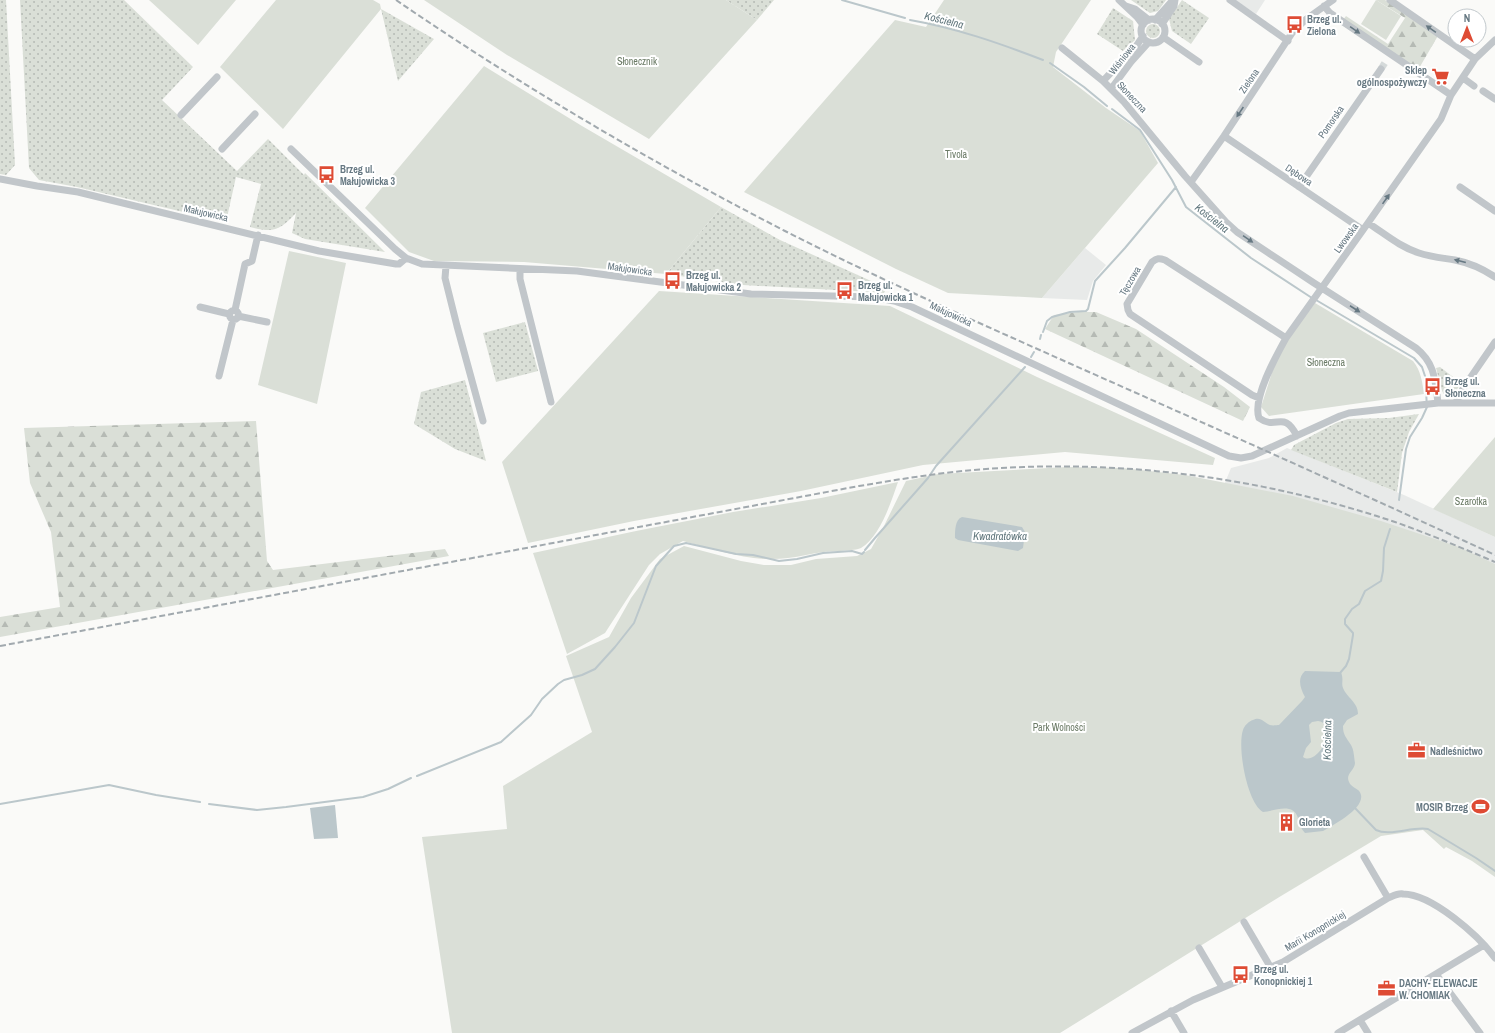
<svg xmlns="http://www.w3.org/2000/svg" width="1495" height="1033" viewBox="0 0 1495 1033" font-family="'Archivo Narrow',sans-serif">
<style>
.built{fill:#e8eae9}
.grass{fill:url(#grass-dots)}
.forest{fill:url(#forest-firs)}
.green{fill:#dadfd7}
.water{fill:#bbc7cb;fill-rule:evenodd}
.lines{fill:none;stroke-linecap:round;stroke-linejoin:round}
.stream{stroke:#bbc7cb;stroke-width:2}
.minor-tunnel{stroke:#d5dada;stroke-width:7;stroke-dasharray:7 3.5;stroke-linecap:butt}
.minor{stroke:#c1c6ca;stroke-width:7}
.rail{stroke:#a1a9ae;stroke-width:2;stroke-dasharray:6 3;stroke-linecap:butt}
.oneway{fill:#667882}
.labels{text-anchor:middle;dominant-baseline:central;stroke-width:4;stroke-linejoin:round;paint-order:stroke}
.poi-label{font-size:10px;font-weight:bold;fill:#667882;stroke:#fff;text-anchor:start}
.street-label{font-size:10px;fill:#667882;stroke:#fff}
.park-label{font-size:10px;fill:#6a7a65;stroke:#fff}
.water-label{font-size:11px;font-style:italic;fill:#60767c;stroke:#fff}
</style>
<defs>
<pattern id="grass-dots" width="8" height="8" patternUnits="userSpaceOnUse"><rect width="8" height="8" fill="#dadfd7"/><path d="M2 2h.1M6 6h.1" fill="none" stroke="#b5bab4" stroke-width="1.8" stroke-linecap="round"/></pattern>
<pattern id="forest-firs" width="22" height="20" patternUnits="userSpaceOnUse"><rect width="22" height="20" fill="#dadfd7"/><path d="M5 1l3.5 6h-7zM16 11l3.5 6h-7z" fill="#b5bab4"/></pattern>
</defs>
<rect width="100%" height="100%" fill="#fafaf8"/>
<path class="built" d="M 1235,0 L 1265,0 L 1256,14 Z
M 1085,248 L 1106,265 L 1093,281 L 1087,300 L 1042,298 Z
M 1287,448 L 1404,495 L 1495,537 L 1495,577 L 1222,490 L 1231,468 L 1269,458 Z"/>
<path class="grass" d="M 0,0 L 6,0 L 15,165 L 6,175 L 0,174 Z
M 20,0 L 124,0 L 193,67 L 162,100 L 237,171 L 268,139 L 304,175 L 305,173 L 385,252 L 305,239 L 292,233 L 296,213 C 279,231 274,233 250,227 L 261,184 L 236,177 L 226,222 L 77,187 L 39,180 L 29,168 Z
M 726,0 L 774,0 L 757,20 Z
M 1131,0 L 1166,0 L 1158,11 L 1150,13 Z
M 1182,0 L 1209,18 L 1191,44 L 1172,31 L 1169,19 Z
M 1113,8 L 1133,21 L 1135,40 L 1123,51 L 1097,34 Z
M 381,9 L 434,39 L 398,81 Z
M1146 31a7 7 0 1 1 14 0a7 7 0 1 1-14 0Z
M 721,207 L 780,240 L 880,285 L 885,291 L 884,293 L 873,292 L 743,285 L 666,274 Z
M 525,322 L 538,371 L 496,382 L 483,333 Z
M 1440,367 L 1461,383 L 1456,391 L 1450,396 L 1445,396 C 1441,392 1438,375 1436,368 Z
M 465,380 L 486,461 L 455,449 L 414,424 L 421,392 Z
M 1419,414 L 1409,432 L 1402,453 L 1397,492 L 1291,450 L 1294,445 L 1336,423 L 1348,419 L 1389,418 Z"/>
<path class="forest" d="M 1376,0 L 1385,0 L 1439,34 L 1418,70 L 1343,20 L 1346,16 L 1388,44 L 1405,18 Z
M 1078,312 L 1096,312 L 1136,329 L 1224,387 L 1250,407 L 1243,421 L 1045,329 L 1054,315 Z
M 256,421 L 267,561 L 273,570 L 445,549 L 449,556 L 0,637 L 0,617 L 60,607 L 51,532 L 30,483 L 24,428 Z"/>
<path class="green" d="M 149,0 L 236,0 L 198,45 Z
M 276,0 L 373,0 L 380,4 L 381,9 L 283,129 L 220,67 Z
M 424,0 L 726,0 L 757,20 L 649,139 L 507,55 Z
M 944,0 L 1091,0 L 1056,52 L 1053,67 L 1106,108 L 1140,131 L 1158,163 L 1042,298 L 948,293 L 896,269 L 744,192 L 895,20 L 926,27 Z
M 1376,0 L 1401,16 L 1386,40 L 1361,24 Z
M 484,66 L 582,126 L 721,207 L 666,274 L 524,262 L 434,261 L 409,252 L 365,208 Z
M 289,251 L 346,263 L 317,404 L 258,385 Z
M 659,291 L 890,306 L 1037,377 L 1215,458 L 1213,465 L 1065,452 L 923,465 L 801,491 L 634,521 L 528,543 L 502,462 Z
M 1315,303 L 1413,361 C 1421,371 1422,381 1424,394 L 1269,416 L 1261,407 L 1275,363 L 1287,340 Z
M 1495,437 L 1495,537 L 1433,509 Z
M 1067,467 L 1122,468 L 1185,475 L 1293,496 L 1381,521 L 1459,547 L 1495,564 L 1495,877 L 1472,861 L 1446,847 L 1444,849 L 1423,830 L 1381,836 L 1281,896 L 1060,1033 L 452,1033 L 422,837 L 507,829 L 503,786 L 592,732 L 566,656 L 609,637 L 631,598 L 660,559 L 684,546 L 741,561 L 764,565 L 791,565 L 816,559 L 857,556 L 871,549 L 884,526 L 906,481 L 938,474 Z
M 898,482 C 891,502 880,537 861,548 C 855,551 832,551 824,552 C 812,553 800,557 788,558 C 753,563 717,550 683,541 L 660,554 L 649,565 L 605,633 L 567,654 L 533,553 L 636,531 L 733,512 L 821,498 Z"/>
<path class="water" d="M 962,517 L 1022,527 L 1025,532 L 1023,548 L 1018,551 L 958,540 L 955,538 C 955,531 955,519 962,517 Z
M 1305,671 L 1341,672 C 1344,680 1341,683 1343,688 C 1347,698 1358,702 1358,714 L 1347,720 L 1343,726 C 1343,735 1346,737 1351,745 C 1354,750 1354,757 1355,763 C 1355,770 1345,774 1349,782 C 1351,788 1360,788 1361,795 C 1364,809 1333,825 1323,831 L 1305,833 C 1301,829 1299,824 1298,818 C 1293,802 1275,811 1263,812 C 1247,803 1237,747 1243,730 C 1244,726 1249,721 1253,720 C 1261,716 1264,723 1270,725 C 1273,726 1277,725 1279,725 L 1302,701 L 1305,697 C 1300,688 1297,678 1305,671 ZM 1318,721 C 1341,725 1317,767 1303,757 L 1306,748 L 1311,742 L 1309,725 L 1312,722 Z
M 335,805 L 338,838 L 314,839 L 310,808 Z"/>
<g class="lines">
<path class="stream" d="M 842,0 L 905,18
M 910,20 C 956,28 999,43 1043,60
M 1050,63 L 1084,87 L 1107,106
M 1112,109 L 1140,130 L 1172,180 L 1186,207 L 1251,258 L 1312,298
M 1316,300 L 1414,358 L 1422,367 L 1425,376 L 1427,407 L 1422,418 L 1410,437 L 1406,449 L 1399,500
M 1043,332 L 1047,321 L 1052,317 L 1070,312 L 1086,311 L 1088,309 L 1095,281 L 1125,248 L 1176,187
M 1040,339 L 1041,335
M 1031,357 L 1034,352
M 865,550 L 875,538 L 928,478 L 936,466 L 1025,367
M 1340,673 L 1346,666 L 1349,659 L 1353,635 L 1353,633 L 1345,624 L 1345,619 L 1352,609 L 1359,604 L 1365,591 L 1381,581 L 1383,571 L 1384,548 L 1390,529
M 417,776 L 501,742 L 531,715 L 542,699 L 558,684 L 564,680 L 582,675 L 595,669 L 615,647 L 634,623 L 656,566 L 674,546 L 686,543 L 736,554 L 753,555 L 779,561 L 797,559 L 823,553 L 852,551 L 862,554 L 864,552
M 0,804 L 109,785 L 156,795 L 200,802
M 209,804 L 257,810 L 286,807 L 363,797 L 388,789 L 411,778
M 1354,807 L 1376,830 C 1390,837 1412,826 1428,829 L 1476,858 L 1495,871"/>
<path class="minor-tunnel" d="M 1381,69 L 1386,61"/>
<path class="minor" d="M 1119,0 L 1137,17 L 1143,25
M 1230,0 L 1288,41
M 1390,0 L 1475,59
M 1126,6 L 1135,9 L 1149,20
M 1324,6 L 1330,13 L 1451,95
M1141 31a12 12 0 1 1 24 0a12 12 0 1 1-24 0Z
M 1155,20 L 1173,0
M 1162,24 L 1174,6 L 1175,0
M 1163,37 L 1199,62
M 1062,48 L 1103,81 L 1124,102 L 1185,176 L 1226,222 L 1237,232 L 1314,283 L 1416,348 C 1435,363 1435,380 1438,403
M 1463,78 L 1474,86
M 1103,81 L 1137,45 L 1143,36
M 1111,89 L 1131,62 L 1149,42
M 1483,91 L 1495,99
M 181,115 L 217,77
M 1224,136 L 1363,230
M 222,149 L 255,114
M 291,149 L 395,249 L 406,258 L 422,264 L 577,271 L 751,294 L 873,297 L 894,301 L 912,307 L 1229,456 L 1241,458 L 1252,456 L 1340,416 L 1349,413 L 1438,403 L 1495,403
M 0,179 L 37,186 L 78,192 L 319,251 L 396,264 L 399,264 L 406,258
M 1191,182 L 1224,136 L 1292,33 L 1305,20 L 1333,0
M 1299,187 L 1381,69
M 1460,187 L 1495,211
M 1368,223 C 1385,234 1400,247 1419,253 C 1431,257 1443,258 1455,260 C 1470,263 1483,269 1495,277
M 446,266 L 445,278 L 457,326 L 483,421
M 520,269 L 520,279 L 551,402
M 200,307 L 229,314
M 235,310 L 245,264 L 252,261 L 258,235
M229.5 315a4.5 4.5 0 1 1 9 0a4.5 4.5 0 1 1-9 0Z
M 238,316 L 267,322
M 219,376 L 233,320
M 1259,398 L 1252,395 L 1130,314 L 1128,310 L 1127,304 L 1152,262 C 1157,258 1159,258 1165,260 L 1286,338
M 1456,402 L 1464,387 L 1495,342
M 1297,436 C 1283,409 1277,431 1259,418 C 1252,399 1276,356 1286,338 L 1363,230 L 1441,119 L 1451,95 L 1475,59 L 1495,40
M 1364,857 L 1388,898
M 1244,922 L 1271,968
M 1199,948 L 1222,987
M 1436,974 L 1480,1033
M 1171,1011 L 1184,1033
M 1360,1020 L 1368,1033
M 1132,1033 L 1193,1000 L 1283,962 L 1388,898 C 1393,896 1398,893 1403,894 C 1432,894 1479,936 1495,958
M 1338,1033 L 1484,945"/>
<path class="rail" d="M 396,0 C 520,85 651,162 785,231 C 879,279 975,321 1071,364 C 1213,427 1354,490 1495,555
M 0,646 L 859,486 C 901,479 943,472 986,469 C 1124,459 1264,478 1395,522 C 1429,534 1462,548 1495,562"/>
</g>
<defs><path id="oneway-solid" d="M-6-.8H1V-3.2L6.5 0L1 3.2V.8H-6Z"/></defs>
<g class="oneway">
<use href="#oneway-solid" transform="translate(1431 29) rotate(-145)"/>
<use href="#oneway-solid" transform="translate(1355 30) rotate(35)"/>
<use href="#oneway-solid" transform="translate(1240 112) rotate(124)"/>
<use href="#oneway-solid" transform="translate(1386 199) rotate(-55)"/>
<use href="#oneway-solid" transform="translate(1248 239) rotate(34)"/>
<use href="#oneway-solid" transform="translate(1460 261) rotate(-166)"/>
<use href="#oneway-solid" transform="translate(1355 309) rotate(33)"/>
</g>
<defs>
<symbol id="bus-bare" viewBox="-9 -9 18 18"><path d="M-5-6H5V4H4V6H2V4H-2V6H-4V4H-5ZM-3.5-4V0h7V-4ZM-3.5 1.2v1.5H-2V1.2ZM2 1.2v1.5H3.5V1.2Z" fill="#de4b34" stroke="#fff" stroke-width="2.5" paint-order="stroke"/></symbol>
<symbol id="supermarket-bare" viewBox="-9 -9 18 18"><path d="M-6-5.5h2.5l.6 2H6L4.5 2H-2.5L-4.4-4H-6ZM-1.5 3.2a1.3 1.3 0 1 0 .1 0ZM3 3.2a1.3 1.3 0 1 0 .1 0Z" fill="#de4b34" stroke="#fff" stroke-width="2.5" paint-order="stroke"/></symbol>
<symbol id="office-bare" viewBox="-9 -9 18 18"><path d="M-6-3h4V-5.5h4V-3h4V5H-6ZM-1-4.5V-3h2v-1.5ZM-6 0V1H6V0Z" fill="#de4b34" stroke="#fff" stroke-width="2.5" paint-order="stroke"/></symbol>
<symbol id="stadium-bare" viewBox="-9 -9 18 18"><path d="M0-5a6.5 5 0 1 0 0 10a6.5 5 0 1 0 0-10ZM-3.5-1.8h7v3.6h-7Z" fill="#de4b34" stroke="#fff" stroke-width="2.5" paint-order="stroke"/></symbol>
<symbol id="building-bare" viewBox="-9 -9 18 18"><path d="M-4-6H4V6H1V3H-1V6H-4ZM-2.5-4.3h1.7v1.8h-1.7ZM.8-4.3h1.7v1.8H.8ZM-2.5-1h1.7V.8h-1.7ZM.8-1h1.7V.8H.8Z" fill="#de4b34" stroke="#fff" stroke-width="2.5" paint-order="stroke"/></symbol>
</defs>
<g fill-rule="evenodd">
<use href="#bus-bare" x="1282" y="12" width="25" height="25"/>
<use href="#supermarket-bare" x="1428" y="64" width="25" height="25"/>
<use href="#bus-bare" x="314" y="162" width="25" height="25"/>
<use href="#bus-bare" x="660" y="268" width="25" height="25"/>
<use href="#bus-bare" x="832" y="278" width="25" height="25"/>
<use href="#bus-bare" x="1420" y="374" width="25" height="25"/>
<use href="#office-bare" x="1404" y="738" width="25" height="25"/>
<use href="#stadium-bare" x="1468" y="794" width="25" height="25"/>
<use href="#building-bare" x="1274" y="810" width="25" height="25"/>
<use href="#bus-bare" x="1228" y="962" width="25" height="25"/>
<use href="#office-bare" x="1374" y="976" width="25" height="25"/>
</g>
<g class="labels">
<g class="poi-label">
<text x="1307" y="19">Brzeg ul.<tspan x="1307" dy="12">Zielona</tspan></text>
<text x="1427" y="70" text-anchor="end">Sklep<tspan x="1427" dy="12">ogólnospożywczy</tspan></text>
<text x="340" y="169">Brzeg ul.<tspan x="340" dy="12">Małujowicka 3</tspan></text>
<text x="686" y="275">Brzeg ul.<tspan x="686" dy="12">Małujowicka 2</tspan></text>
<text x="858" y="285">Brzeg ul.<tspan x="858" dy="12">Małujowicka 1</tspan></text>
<text x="1445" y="381">Brzeg ul.<tspan x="1445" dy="12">Słoneczna</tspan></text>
<text x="1430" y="751">Nadleśnictwo</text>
<text x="1468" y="807" text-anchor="end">MOSIR Brzeg</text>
<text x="1299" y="822">Glorieta</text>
<text x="1254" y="969">Brzeg ul.<tspan x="1254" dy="12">Konopnickiej 1</tspan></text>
<text x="1399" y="983">DACHY- ELEWACJE<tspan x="1399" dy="12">W. CHOMIAK</tspan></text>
</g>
<g class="street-label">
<text transform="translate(1122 59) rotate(-52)">Wiśniowa</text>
<text transform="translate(1249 81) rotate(-56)">Zielona</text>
<text transform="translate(1132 97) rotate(47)">Słoneczna</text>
<text transform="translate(1331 122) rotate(-55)">Pomorska</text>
<text transform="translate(1299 175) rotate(34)">Dębowa</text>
<text transform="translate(206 213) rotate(13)">Małujowicka</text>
<text transform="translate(1346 238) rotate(-54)">Lwowska</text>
<text transform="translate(630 269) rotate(8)">Małujowicka</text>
<text transform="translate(1130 281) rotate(-60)">Tęczowa</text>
<text transform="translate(951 314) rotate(25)">Małujowicka</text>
<text transform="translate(1315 931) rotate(-31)">Marii Konopnickiej</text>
</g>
<g class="park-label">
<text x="637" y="61">Słonecznik</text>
<text x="956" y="154">Tivola</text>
<text x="1326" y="362">Słoneczna</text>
<text x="1471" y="501">Szarotka</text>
<text x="1059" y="727">Park Wolności</text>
</g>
<g class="water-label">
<text transform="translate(944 20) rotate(14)">Kościelna</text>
<text transform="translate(1212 218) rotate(38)">Kościelna</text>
<text x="1000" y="536">Kwadratówka</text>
<text transform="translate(1327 740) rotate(-89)">Kościelna</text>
</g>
</g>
<g transform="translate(1467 28)"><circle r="19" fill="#ffffff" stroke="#c2c9cd"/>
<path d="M0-3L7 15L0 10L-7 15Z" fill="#de4b34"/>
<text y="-6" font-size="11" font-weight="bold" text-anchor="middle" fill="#667882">N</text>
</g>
</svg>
